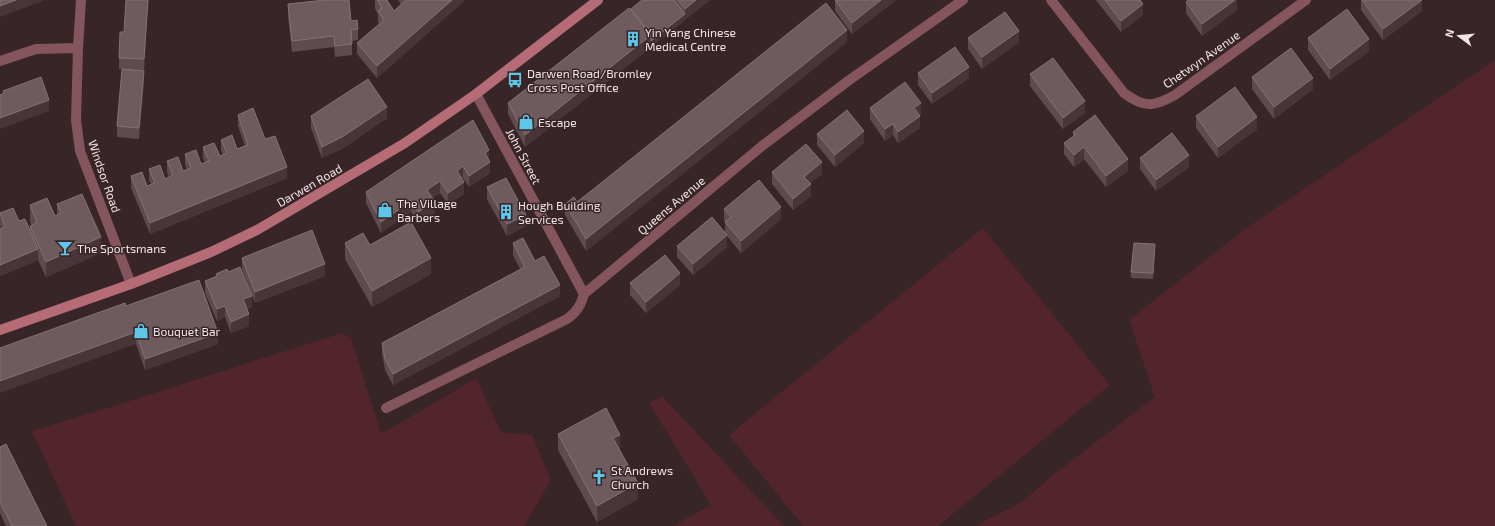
<svg xmlns="http://www.w3.org/2000/svg" width="1495" height="526" viewBox="0 0 1495 526" font-family="'Exo 2',sans-serif">
<style>
.green{fill:#52242c}
.lines{fill:none;stroke-linecap:round;stroke-linejoin:round}
.minor{stroke:#84555c;stroke-width:10}
.secondary{stroke:#b56c77;stroke-width:10}
.wall{fill:#5f4b4e}
.shaded-wall{fill:#493537}
.building{fill:#6f5b5e;stroke:#847174}
.labels{text-anchor:middle;dominant-baseline:central;stroke-width:3;stroke-linejoin:round;paint-order:stroke}
.poi-label{font-size:12px;fill:#f3e5e7;stroke:#382527;text-anchor:start}
.street-label{font-size:12px;fill:#f3e5e7;stroke:#382527}
</style>
<rect width="100%" height="100%" fill="#382527"/>
<path class="green" d="M 1495,60 L 1495,526 L 975,526 L 1022,502 L 1054,474 L 1155,397 L 1129,320 L 1245,229 Z
M 983,228 L 1110,385 L 938,526 L 803,526 L 729,435 Z
M 342,333 L 351,338 L 381,433 L 402,422 L 476,378 L 501,432 L 532,435 L 551,480 L 524,526 L 76,526 L 32,431 L 111,407 Z
M 662,396 L 784,526 L 673,526 L 711,505 L 649,403 Z"/>
<g class="lines">
<path class="minor" d="M 81,0 L 78,48 L 76,120 L 80,151 L 131,284
M 1051,0 L 1124,93 C 1144,108 1154,107 1175,95 L 1306,0
M 0,61 L 36,49 L 78,48
M 476,94 L 584,294
M 386,408 L 567,319 C 577,312 581,305 584,294 L 762,146 L 848,81 L 963,0"/>
<path class="secondary" d="M 0,330 L 131,284 L 211,252 L 257,230 L 405,143 L 476,94 L 598,0"/>
</g>
<path class="wall" d="M 126,0 L 148,0 L 144,71 L 126,70 L 144,82 L 139,139 L 117,137 L 117,126 L 122,69 L 119,69 L 119,58 L 124,32 Z
M 375,0 L 387,0 L 394,11 L 401,5 L 398,0 L 465,0 L 377,78 L 357,54 L 357,43 L 379,24 L 378,22 L 378,14 L 375,9 Z
M 642,0 L 710,0 L 525,147 L 508,114 L 508,103 Z
M 835,0 L 896,0 L 852,34 L 835,11 Z
M 1096,0 L 1140,0 L 1143,15 L 1121,32 Z
M 1237,0 L 1237,10 L 1202,36 L 1186,13 L 1186,2 Z
M 1361,0 L 1422,0 L 1422,11 L 1383,40 L 1361,10 Z
M 288,4 L 351,21 L 358,29 L 358,40 L 352,41 L 352,55 L 335,57 L 334,47 L 292,52 L 288,16 Z
M 968,38 L 1019,42 L 982,69 L 968,49 Z
M 1308,38 L 1369,51 L 1330,80 L 1308,50 Z
M 847,42 L 586,251 L 565,215 L 565,204 L 577,202 Z
M 918,73 L 969,78 L 932,104 L 918,85 Z
M 1030,74 L 1085,113 L 1063,129 L 1030,86 Z
M 1252,77 L 1313,89 L 1274,119 L 1252,89 Z
M 870,108 L 921,114 L 919,116 L 920,128 L 898,143 L 893,135 L 885,141 L 870,119 Z
M 238,115 L 265,139 L 287,178 L 150,234 L 131,188 L 131,176 L 147,186 L 151,184 L 149,180 L 149,169 L 165,179 L 169,177 L 167,173 L 167,161 L 183,171 L 187,170 L 185,165 L 185,154 L 201,164 L 205,162 L 203,158 L 203,147 L 220,156 L 223,155 L 221,151 L 221,140 L 237,149 L 245,146 L 238,126 Z
M 311,116 L 387,118 L 342,149 L 322,158 L 311,128 Z
M 1196,116 L 1257,129 L 1218,158 L 1196,128 Z
M 1073,132 L 1128,171 L 1106,187 L 1084,159 L 1074,167 L 1064,154 L 1064,143 L 1073,137 Z
M 817,134 L 864,143 L 835,167 L 817,145 Z
M 1140,158 L 1189,167 L 1156,191 L 1140,169 Z
M 489,159 L 490,173 L 469,187 L 463,178 L 462,178 L 464,194 L 448,204 L 440,193 L 432,198 L 435,213 L 418,224 L 411,212 L 381,233 L 366,203 L 366,192 Z
M 772,172 L 822,174 L 810,183 L 811,196 L 793,210 L 772,184 Z
M 487,187 L 526,226 L 507,236 L 487,199 Z
M 57,204 L 101,253 L 46,277 L 38,260 L 0,276 L 0,229 L 1,228 L 0,225 L 0,213 L 19,221 L 30,230 L 30,226 L 32,226 L 30,221 L 30,205 L 55,216 L 57,215 Z
M 724,209 L 781,219 L 741,253 L 727,236 L 727,247 L 693,275 L 677,257 L 677,246 L 725,233 L 725,222 L 724,220 Z
M 345,243 L 370,245 L 431,274 L 372,307 L 345,259 Z
M 513,243 L 535,261 L 560,296 L 393,385 L 385,370 L 382,354 L 382,343 L 520,269 L 513,255 Z
M 1155,250 L 1153,279 L 1131,278 L 1131,272 Z
M 242,258 L 325,276 L 255,303 L 242,269 Z
M 228,272 L 252,307 L 247,309 L 249,326 L 231,333 L 225,317 L 217,321 L 205,293 L 205,281 L 216,277 L 216,274 Z
M 630,283 L 680,285 L 646,313 L 630,295 Z
M 126,306 L 218,344 L 145,370 L 136,344 Z
M 558,434 L 620,450 L 638,499 L 597,522 L 558,450 Z
M 0,447 L 47,526 L 6,526 L 0,513 Z"/>
<path class="shaded-wall" d="M 16,0 L 43,0 L 43,1 L 0,17 L 0,6 Z
M 148,0 L 144,71 L 144,59 Z
M 452,0 L 465,0 L 377,78 L 377,66 Z
M 696,0 L 710,0 L 685,20 L 685,9 Z
M 881,0 L 896,0 L 852,34 L 852,23 Z
M 1235,0 L 1237,0 L 1237,10 L 1202,36 L 1202,24 Z
M 1422,0 L 1422,11 L 1383,40 L 1383,29 Z
M 1143,4 L 1143,15 L 1121,32 L 1121,21 Z
M 685,14 L 685,20 L 525,147 L 525,135 L 651,35 Z
M 847,30 L 847,42 L 586,251 L 586,239 Z
M 1019,31 L 1019,42 L 982,69 L 982,57 Z
M 1369,39 L 1369,51 L 1330,80 L 1330,69 Z
M 969,67 L 969,78 L 932,104 L 932,93 Z
M 144,71 L 144,82 L 139,139 L 139,128 Z
M 1313,78 L 1313,89 L 1274,119 L 1274,107 Z
M 49,100 L 49,111 L 0,129 L 0,118 Z
M 1085,101 L 1085,113 L 1063,129 L 1063,118 Z
M 921,103 L 921,114 L 914,120 L 914,108 Z
M 387,107 L 387,118 L 342,149 L 322,158 L 322,147 Z
M 920,116 L 920,128 L 898,143 L 898,132 Z
M 1257,117 L 1257,129 L 1218,158 L 1218,147 Z
M 893,124 L 893,135 L 885,141 L 885,129 Z
M 864,131 L 864,143 L 835,167 L 835,155 Z
M 1084,147 L 1084,159 L 1074,167 L 1074,155 Z
M 489,150 L 489,161 L 485,153 Z
M 1189,155 L 1189,167 L 1156,191 L 1156,180 Z
M 1128,159 L 1128,171 L 1106,187 L 1106,176 Z
M 490,162 L 490,173 L 469,187 L 469,176 Z
M 822,162 L 822,174 L 804,188 L 804,177 Z
M 463,166 L 463,178 L 457,182 L 457,171 Z
M 287,167 L 287,178 L 150,234 L 150,223 Z
M 440,181 L 440,193 L 427,201 L 427,190 Z
M 464,182 L 464,194 L 448,204 L 448,193 Z
M 811,184 L 811,196 L 793,210 L 793,199 Z
M 411,201 L 411,212 L 381,233 L 381,222 Z
M 435,202 L 435,213 L 418,224 L 418,212 Z
M 781,207 L 781,219 L 741,253 L 741,241 Z
M 526,215 L 526,226 L 507,236 L 507,224 Z
M 727,235 L 727,247 L 693,275 L 693,264 Z
M 101,237 L 101,253 L 46,277 L 46,262 Z
M 38,249 L 38,260 L 0,276 L 0,265 Z
M 431,258 L 431,274 L 372,307 L 372,291 Z
M 325,264 L 325,276 L 255,303 L 255,292 Z
M 680,273 L 680,285 L 646,313 L 646,302 Z
M 560,285 L 560,296 L 393,385 L 393,374 Z
M 252,296 L 252,307 L 243,310 L 243,299 Z
M 225,306 L 225,317 L 217,321 L 217,309 Z
M 249,314 L 249,326 L 231,333 L 231,322 Z
M 136,332 L 136,344 L 0,393 L 0,381 Z
M 218,333 L 218,344 L 145,370 L 145,359 Z
M 620,435 L 620,450 L 613,454 L 613,438 Z
M 638,483 L 638,499 L 597,522 L 597,506 Z"/>
<path class="building" d="M 0,0 L 16,0 L 0,6 Z
M 126,0 L 148,0 L 144,59 L 119,58 L 120,32 L 124,32 Z
M 325,0 L 349,0 L 351,21 L 357,20 L 358,29 L 351,30 L 352,44 L 335,46 L 334,36 L 292,41 L 288,4 Z
M 377,0 L 387,0 L 394,11 L 406,0 L 452,0 L 377,66 L 357,43 L 384,20 L 378,11 L 382,8 Z
M 642,0 L 674,0 L 685,14 L 651,41 L 651,35 L 631,9 Z
M 678,0 L 696,0 L 685,9 Z
M 835,0 L 881,0 L 852,23 Z
M 1105,0 L 1140,0 L 1143,4 L 1121,21 Z
M 1188,0 L 1235,0 L 1202,24 L 1186,2 Z
M 1362,0 L 1422,0 L 1383,29 Z
M 826,3 L 847,30 L 586,239 L 565,204 L 574,197 L 577,202 L 591,191 Z
M 629,8 L 651,35 L 525,135 L 508,103 Z
M 1347,9 L 1369,39 L 1330,69 L 1308,38 Z
M 1005,12 L 1019,31 L 982,57 L 968,38 Z
M 955,47 L 969,67 L 932,93 L 918,73 Z
M 1291,48 L 1313,78 L 1274,107 L 1252,77 Z
M 1053,58 L 1085,101 L 1063,118 L 1030,74 Z
M 122,69 L 144,71 L 139,128 L 117,126 Z
M 41,77 L 49,100 L 0,118 L 0,95 L 4,93 L 3,91 Z
M 368,79 L 387,107 L 342,137 L 322,147 L 311,116 Z
M 905,82 L 921,103 L 914,108 L 920,116 L 898,132 L 893,124 L 885,129 L 870,108 Z
M 1235,87 L 1257,117 L 1218,147 L 1196,116 Z
M 253,108 L 265,139 L 275,136 L 287,167 L 150,223 L 131,176 L 142,172 L 147,186 L 155,183 L 149,169 L 160,165 L 165,179 L 173,175 L 167,161 L 178,157 L 183,171 L 191,168 L 185,154 L 196,150 L 201,164 L 209,161 L 203,147 L 214,143 L 220,156 L 227,153 L 221,140 L 232,135 L 237,149 L 248,145 L 238,115 Z
M 847,110 L 864,131 L 835,155 L 817,134 Z
M 1095,115 L 1128,159 L 1106,176 L 1084,147 L 1074,155 L 1064,143 L 1075,135 L 1073,132 Z
M 473,120 L 489,150 L 485,153 L 490,162 L 469,176 L 463,166 L 457,171 L 464,182 L 448,193 L 440,181 L 427,190 L 435,202 L 418,212 L 411,201 L 381,222 L 366,192 Z
M 1172,133 L 1189,155 L 1156,180 L 1140,158 Z
M 806,144 L 822,162 L 804,177 L 811,184 L 793,199 L 772,172 Z
M 506,178 L 526,215 L 507,224 L 487,187 Z
M 759,180 L 781,207 L 741,241 L 725,222 L 731,217 L 724,209 Z
M 82,194 L 101,237 L 46,262 L 30,226 L 37,223 L 30,205 L 47,198 L 55,216 L 61,213 L 57,204 Z
M 13,208 L 19,221 L 25,219 L 38,249 L 0,265 L 0,229 L 5,227 L 0,213 Z
M 712,217 L 727,235 L 693,264 L 677,246 Z
M 411,222 L 431,258 L 372,291 L 345,243 L 363,233 L 370,245 Z
M 312,230 L 325,264 L 255,292 L 242,258 Z
M 523,238 L 535,261 L 544,256 L 560,285 L 393,374 L 385,359 L 382,343 L 525,267 L 513,243 Z
M 1134,243 L 1155,244 L 1153,273 L 1131,272 Z
M 665,255 L 680,273 L 646,302 L 630,283 Z
M 240,267 L 252,296 L 243,299 L 249,314 L 231,322 L 225,306 L 217,309 L 205,281 L 217,276 L 216,274 L 227,269 L 228,272 Z
M 199,280 L 218,333 L 145,359 L 136,332 L 0,381 L 0,348 L 125,303 L 126,306 Z
M 606,408 L 620,435 L 613,438 L 638,483 L 597,506 L 558,434 Z
M 6,444 L 47,526 L 12,526 L 0,502 L 0,447 Z"/>
<defs>
<symbol id="building-bare" viewBox="-9 -9 18 18"><path d="M-4-6H4V6H1V3H-1V6H-4ZM-2.5-4.3h1.7v1.8h-1.7ZM.8-4.3h1.7v1.8H.8ZM-2.5-1h1.7V.8h-1.7ZM.8-1h1.7V.8H.8Z" fill="#5cc7e8" stroke="#382527" stroke-width="2.5" paint-order="stroke"/></symbol>
<symbol id="bus-bare" viewBox="-9 -9 18 18"><path d="M-5-6H5V4H4V6H2V4H-2V6H-4V4H-5ZM-3.5-4V0h7V-4ZM-3.5 1.2v1.5H-2V1.2ZM2 1.2v1.5H3.5V1.2Z" fill="#5cc7e8" stroke="#382527" stroke-width="2.5" paint-order="stroke"/></symbol>
<symbol id="shop-bare" viewBox="-9 -9 18 18"><path d="M-5-2.5h2.3a2.7 3.5 0 0 1 5.4 0H5L5.5 6h-11ZM-1.5-2.5h3a1.5 2.3 0 0 0-3 0Z" fill="#5cc7e8" stroke="#382527" stroke-width="2.5" paint-order="stroke"/></symbol>
<symbol id="bar-bare" viewBox="-9 -9 18 18"><path d="M-6-5H6L.8 .8V4.5H3.5V6h-7V4.5H-.8V.8Z" fill="#5cc7e8" stroke="#382527" stroke-width="2.5" paint-order="stroke"/></symbol>
<symbol id="church-bare" viewBox="-9 -9 18 18"><path d="M-1.2-6h2.4v3.5h3.3v2.4h-3.3V6h-2.4V-.1h-3.3v-2.4h3.3Z" fill="#5cc7e8" stroke="#382527" stroke-width="2.5" paint-order="stroke"/></symbol>
</defs>
<g fill-rule="evenodd">
<use href="#building-bare" x="622" y="28" width="22" height="22"/>
<use href="#bus-bare" x="504" y="69" width="22" height="22"/>
<use href="#shop-bare" x="515" y="111" width="22" height="22"/>
<use href="#shop-bare" x="374" y="199" width="22" height="22"/>
<use href="#building-bare" x="495" y="201" width="22" height="22"/>
<use href="#bar-bare" x="54" y="237" width="22" height="22"/>
<use href="#shop-bare" x="130" y="320" width="22" height="22"/>
<use href="#church-bare" x="588" y="466" width="22" height="22"/>
</g>
<g class="labels">
<g class="poi-label">
<text x="645" y="32">Yin Yang Chinese<tspan x="645" dy="14">Medical Centre</tspan></text>
<text x="527" y="73">Darwen Road/Bromley<tspan x="527" dy="14">Cross Post Office</tspan></text>
<text x="538" y="122">Escape</text>
<text x="397" y="203">The Village<tspan x="397" dy="14">Barbers</tspan></text>
<text x="518" y="205">Hough Building<tspan x="518" dy="14">Services</tspan></text>
<text x="77" y="248">The Sportsmans</text>
<text x="153" y="331">Bouquet Bar</text>
<text x="611" y="470">St Andrews<tspan x="611" dy="14">Church</tspan></text>
</g>
<g class="street-label">
<text transform="translate(1201 59) rotate(-35)">Chetwyn Avenue</text>
<text transform="translate(524 156) rotate(62)">John Street</text>
<text transform="translate(105 176) rotate(71)">Windsor Road</text>
<text transform="translate(309 185) rotate(-30)">Darwen Road</text>
<text transform="translate(671 205) rotate(-40)">Queens Avenue</text>
</g>
</g>
<g transform="translate(1459 36) rotate(286)" stroke="#382527" stroke-width="3" paint-order="stroke">
<path d="M0-3L7 15L0 10L-7 15Z" fill="#f3e5e7"/>
<text y="-6" font-size="11" font-weight="bold" text-anchor="middle" fill="#f3e5e7">N</text>
</g>
</svg>
